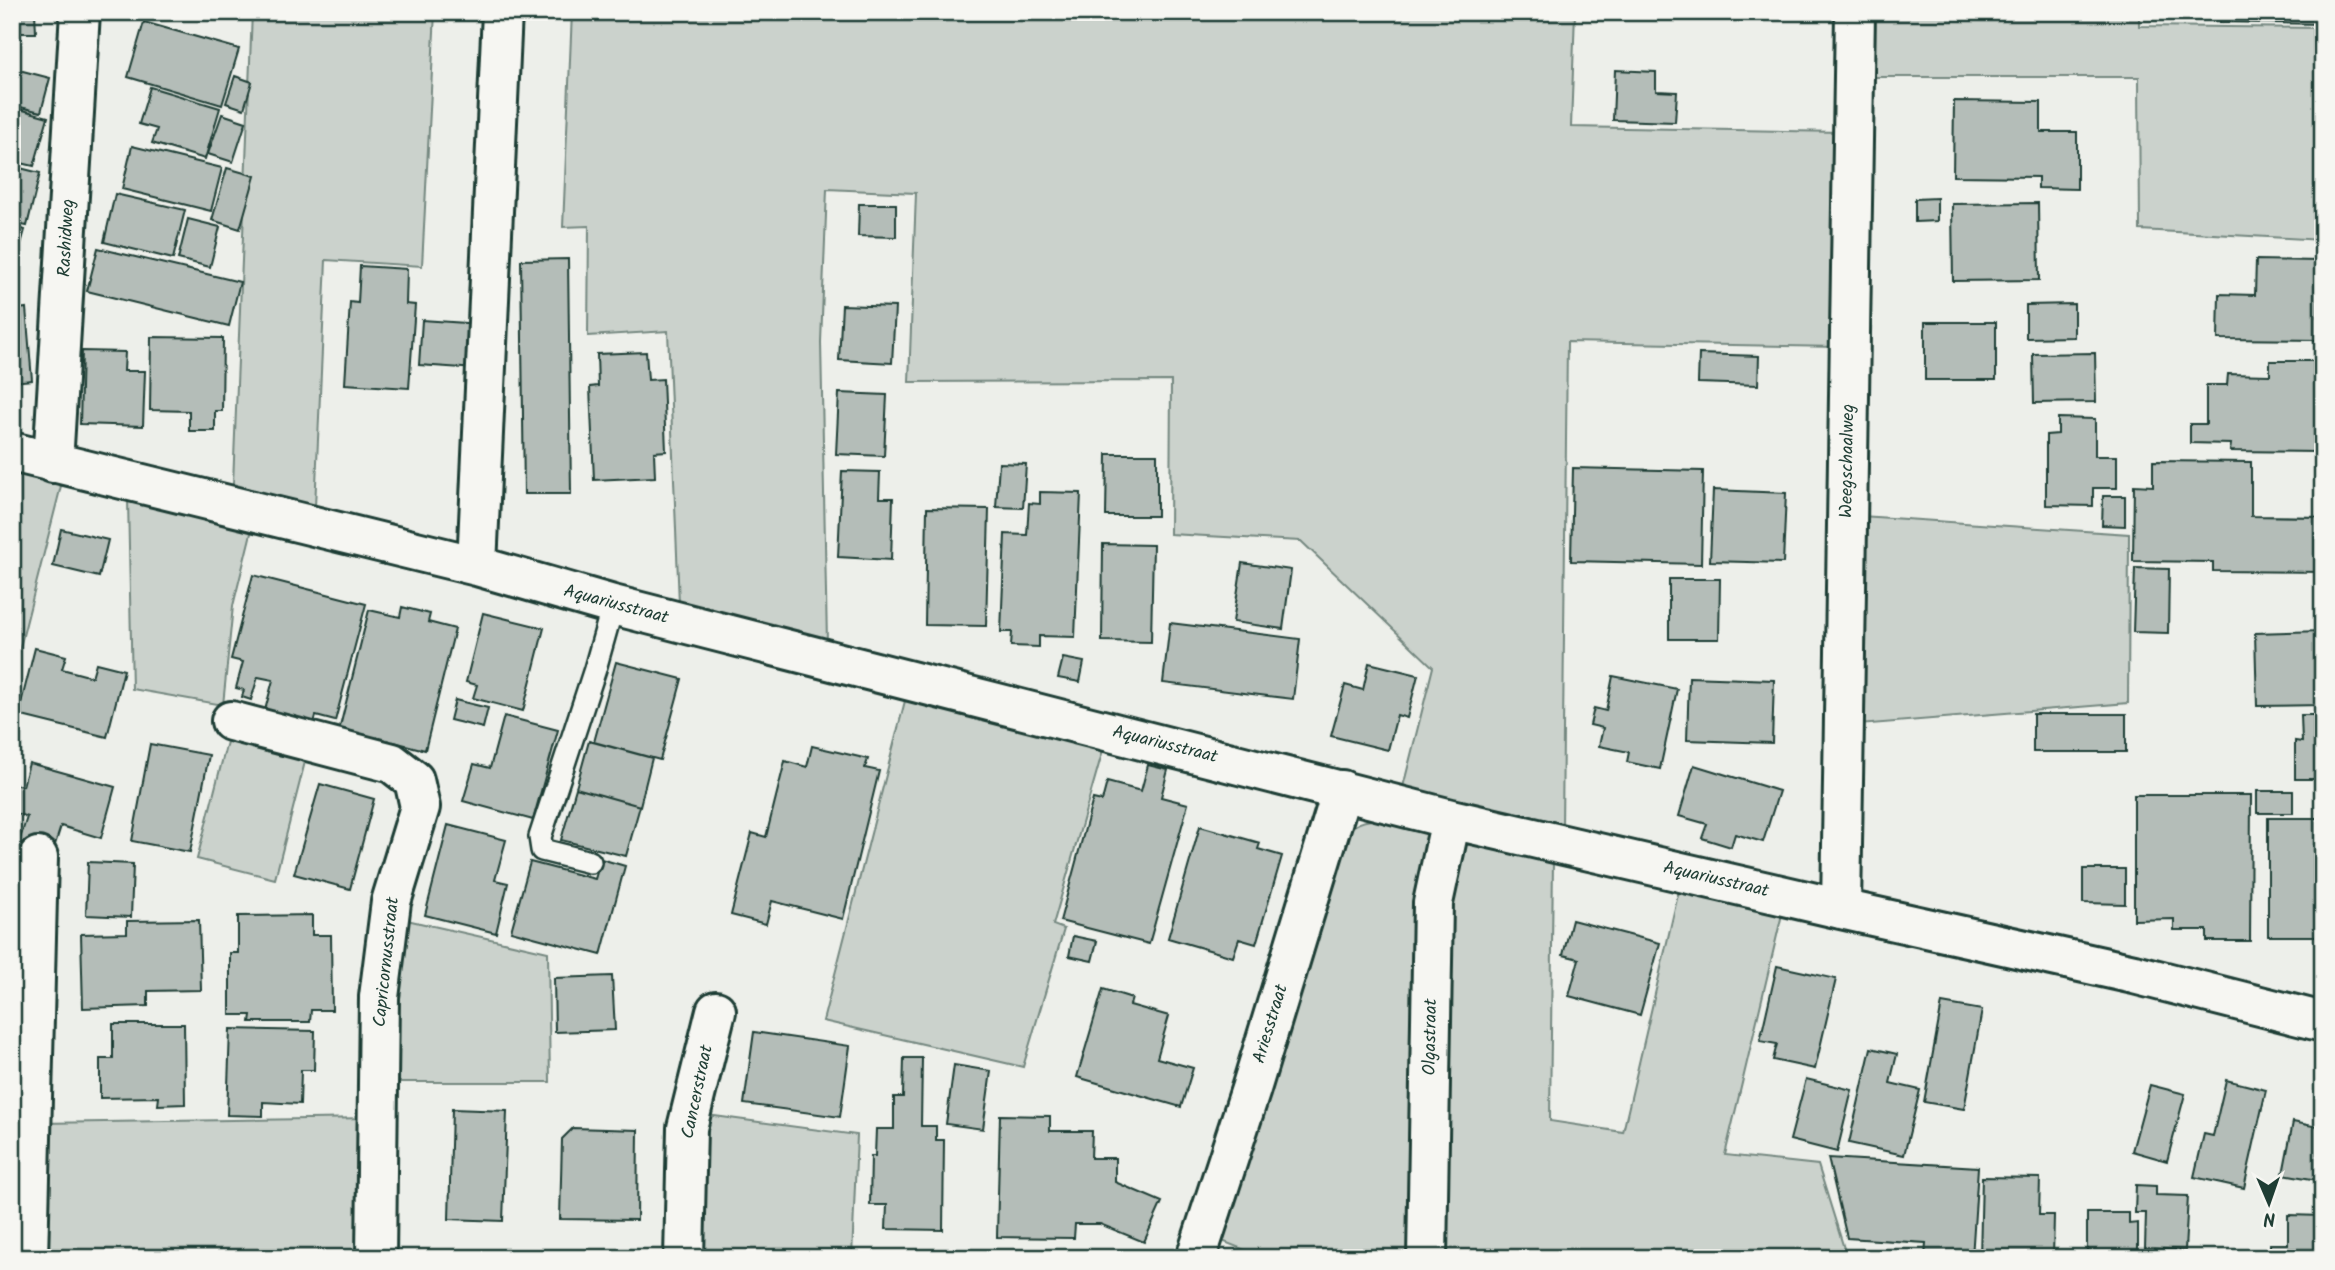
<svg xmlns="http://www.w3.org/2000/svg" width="2335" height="1270" viewBox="0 0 2335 1270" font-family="Kalam,sans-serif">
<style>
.green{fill:#cbd2cc;stroke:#758880;stroke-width:2}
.building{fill:#b4bdb8;stroke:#1f3d34;stroke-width:2}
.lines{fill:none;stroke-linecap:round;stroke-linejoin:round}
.service-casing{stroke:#1f3d34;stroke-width:26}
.minor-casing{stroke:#1f3d34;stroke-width:44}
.service{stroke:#f6f6f2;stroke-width:21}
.minor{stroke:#f6f6f2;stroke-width:38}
.labels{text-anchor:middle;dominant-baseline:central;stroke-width:6;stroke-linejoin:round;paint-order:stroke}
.street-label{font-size:18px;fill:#1f3d34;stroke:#f6f6f2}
</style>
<rect width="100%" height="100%" fill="#edefea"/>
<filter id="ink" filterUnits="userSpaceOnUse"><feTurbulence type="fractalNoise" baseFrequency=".0143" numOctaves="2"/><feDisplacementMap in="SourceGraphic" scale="14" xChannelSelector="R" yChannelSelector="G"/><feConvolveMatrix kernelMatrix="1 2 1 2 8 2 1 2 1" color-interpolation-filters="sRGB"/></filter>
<g filter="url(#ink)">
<path class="green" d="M 252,12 L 435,12 L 422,266 L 326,260 L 315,507 L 233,484 Z
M 572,12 L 1575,12 L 1571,127 L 1842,132 L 1838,347 L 1567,342 L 1562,829 L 1403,787 L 1433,667 L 1301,541 L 1170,534 L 1171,381 L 909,382 L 916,193 L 827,189 L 821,342 L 827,643 L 679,604 L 668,331 L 588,336 L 589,226 L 563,227 Z
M 1864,12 L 2139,12 L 2139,26 L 2323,28 L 2323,240 L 2140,230 L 2139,77 L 1864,77 Z
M 12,464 L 63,478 L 12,679 Z
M 128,499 L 252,529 L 233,606 L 223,705 L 132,689 Z
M 1861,516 L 2129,534 L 2128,703 L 1859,725 Z
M 907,693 L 1105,743 L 1053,925 L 1064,929 L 1023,1067 L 823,1021 Z
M 229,734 L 307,754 L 275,879 L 197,859 Z
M 1382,819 L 1435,832 L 1417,1258 L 1265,1258 L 1217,1239 L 1348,831 C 1358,821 1368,820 1382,819 Z
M 1462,836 L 1553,860 L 1550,1121 L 1623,1132 L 1680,886 L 1783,910 L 1725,1155 L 1818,1165 L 1847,1258 L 1437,1258 L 1445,907 Z
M 12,860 L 27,863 L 24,1089 L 12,1089 Z
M 398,918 L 548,952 L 550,1082 L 387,1082 Z
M 707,1115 L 857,1135 L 852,1258 L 694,1258 Z
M 370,1118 L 365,1258 L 40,1258 L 41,1123 Z"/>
<path class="building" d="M 12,12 L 35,12 L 36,33 L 12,33 Z
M 452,12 L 499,12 L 498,21 L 452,19 Z
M 1637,12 L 1733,12 L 1732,17 Z
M 2220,12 L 2323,12 L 2323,24 L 2220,22 Z
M 144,22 L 239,49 L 222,105 L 128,77 Z
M 12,48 L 20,50 L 15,69 L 50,78 L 41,112 L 12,105 Z
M 1615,70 L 1656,72 L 1656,91 L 1677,92 L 1675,122 L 1613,120 Z
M 235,76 L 252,82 L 244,109 L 226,103 Z
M 150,87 L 220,108 L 205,159 L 152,143 L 157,129 L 139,124 Z
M 1954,101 L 2041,102 L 2041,132 L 2077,132 L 2077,189 L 2038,188 L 2038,177 L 1953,176 Z
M 12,107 L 48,117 L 34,166 L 12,161 Z
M 222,114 L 246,122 L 233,162 L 208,154 Z
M 132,146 L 222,168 L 211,211 L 122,189 Z
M 12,166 L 40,173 L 27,226 L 12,223 Z
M 227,168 L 255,176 L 240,229 L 212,220 Z
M 115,194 L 185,210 L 173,259 L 104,242 Z
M 1937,198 L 1937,221 L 1915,222 L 1915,199 Z
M 2038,203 L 2039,280 L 1953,281 L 1952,204 Z
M 859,204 L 896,204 L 896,237 L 858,236 Z
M 188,219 L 220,227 L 210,267 L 178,259 Z
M 12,226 L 25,230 L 13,272 L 12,272 Z
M 98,248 L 240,282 L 229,326 L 87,291 Z
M 568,259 L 571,494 L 524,494 L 521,260 Z
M 2256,260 L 2319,261 L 2318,340 L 2218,339 L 2219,294 L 2255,295 Z
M 360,266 L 407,269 L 406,304 L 415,305 L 409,388 L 345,384 L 350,302 L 358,303 Z
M 2074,304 L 2074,337 L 2026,338 L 2026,305 Z
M 842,305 L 895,307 L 892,363 L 839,360 Z
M 26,308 L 32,380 L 12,382 L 12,310 Z
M 422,320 L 480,324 L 477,369 L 419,365 Z
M 1925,322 L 1996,322 L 1996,380 L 1925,380 Z
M 151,337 L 223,338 L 222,411 L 215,411 L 215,431 L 189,431 L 189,411 L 150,410 Z
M 82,351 L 125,352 L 124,371 L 145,371 L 143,426 L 80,424 Z
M 646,352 L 648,380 L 663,379 L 666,451 L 654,452 L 655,477 L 594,480 L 590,387 L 598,386 L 597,354 Z
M 2095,353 L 2096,402 L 2034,403 L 2033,354 Z
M 1699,354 L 1759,356 L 1758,385 L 1698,383 Z
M 2270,361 L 2323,361 L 2323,407 L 2318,407 L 2317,452 L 2230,451 L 2231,444 L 2190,443 L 2190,424 L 2206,424 L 2206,385 L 2227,385 L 2228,374 L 2270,375 Z
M 839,393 L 887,395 L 884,456 L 836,454 Z
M 2058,418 L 2095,419 L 2095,456 L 2117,456 L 2117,488 L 2093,488 L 2093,506 L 2046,505 L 2046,435 L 2058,434 Z
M 1107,454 L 1157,454 L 1157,516 L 1106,516 Z
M 2153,461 L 2251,462 L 2251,516 L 2323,517 L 2323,572 L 2213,571 L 2213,562 L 2133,561 L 2134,485 L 2153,486 Z
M 999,463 L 1026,464 L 1023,508 L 996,507 Z
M 1573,468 L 1703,471 L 1701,564 L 1571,561 Z
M 842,471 L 880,472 L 879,498 L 893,498 L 891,560 L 838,557 Z
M 1713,490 L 1786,493 L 1783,563 L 1710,561 Z
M 1040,492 L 1081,493 L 1075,637 L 1039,636 L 1039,647 L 1011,646 L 1012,632 L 1001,632 L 1005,534 L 1027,535 L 1029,503 L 1040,504 Z
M 2103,496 L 2125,496 L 2125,526 L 2102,525 Z
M 927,508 L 989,509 L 986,626 L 925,625 Z
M 61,529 L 108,540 L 99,577 L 53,566 Z
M 1103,544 L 1153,545 L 1151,642 L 1102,641 Z
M 1242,563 L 1291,570 L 1283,629 L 1233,622 Z
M 2135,568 L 2169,569 L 2168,633 L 2133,632 Z
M 253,575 L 366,604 L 335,721 L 316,716 L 313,727 L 264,714 L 273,680 L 258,677 L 251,700 L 242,697 L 244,690 L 236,688 L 243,662 L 231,659 Z
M 1669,579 L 1720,579 L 1719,639 L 1669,639 Z
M 402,607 L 430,614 L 428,622 L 455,629 L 425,750 L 394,742 L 392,751 L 339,731 L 369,610 L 400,617 Z
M 483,613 L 544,628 L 523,711 L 473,698 L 477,685 L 466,682 Z
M 1170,623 L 1300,639 L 1293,699 L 1163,683 Z
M 2323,631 L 2323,705 L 2257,706 L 2255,633 Z
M 35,648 L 66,656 L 62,669 L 92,677 L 96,663 L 124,670 L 107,737 L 18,715 Z
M 1063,658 L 1084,662 L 1080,682 L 1058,678 Z
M 616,662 L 682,679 L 660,760 L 594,742 Z
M 1369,663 L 1418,675 L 1407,718 L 1397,715 L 1388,750 L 1331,736 L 1345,685 L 1363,690 Z
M 1613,676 L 1677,689 L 1660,769 L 1627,762 L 1629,752 L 1599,746 L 1603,728 L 1590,725 L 1594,708 L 1606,711 Z
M 1689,677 L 1774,680 L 1772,743 L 1687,740 Z
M 455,700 L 488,708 L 483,728 L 450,720 Z
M 2033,714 L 2126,714 L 2126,752 L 2033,752 Z
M 2301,715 L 2323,715 L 2323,779 L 2295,779 L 2295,741 L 2302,742 Z
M 504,716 L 558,730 L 533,820 L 463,801 L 474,764 L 490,768 Z
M 589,741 L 652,758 L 640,806 L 576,788 Z
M 150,744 L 209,755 L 190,852 L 132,841 Z
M 812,746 L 868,759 L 865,768 L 879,771 L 843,919 L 772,901 L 766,924 L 731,915 L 752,833 L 766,837 L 785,761 L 807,767 Z
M 29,763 L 115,787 L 101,838 L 61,826 L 53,851 L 19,842 L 27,817 L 12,812 L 12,784 L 23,786 Z
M 1148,765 L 1168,770 L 1161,797 L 1188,804 L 1149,944 L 1060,921 L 1093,799 L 1102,801 L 1107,782 L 1141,791 Z
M 1694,765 L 1779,791 L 1763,842 L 1735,834 L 1731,847 L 1702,838 L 1707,824 L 1679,816 Z
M 320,784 L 374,799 L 350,889 L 294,874 Z
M 576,788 L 640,806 L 626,856 L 561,840 Z
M 2257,791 L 2293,791 L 2293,813 L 2257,813 Z
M 2134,795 L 2251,795 L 2250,941 L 2207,941 L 2207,930 L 2174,930 L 2174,919 L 2134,920 Z
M 2268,818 L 2323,818 L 2323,936 L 2268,936 Z
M 448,825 L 506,840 L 495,880 L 508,883 L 496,933 L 425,915 Z
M 1200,826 L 1260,843 L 1258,849 L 1282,856 L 1256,944 L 1239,939 L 1233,957 L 1168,938 Z
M 601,859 L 625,866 L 601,955 L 511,931 L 530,862 L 595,879 Z
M 88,862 L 133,864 L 131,917 L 86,915 Z
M 2083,869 L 2125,869 L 2125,904 L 2083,903 Z
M 312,915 L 312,935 L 331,935 L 332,1010 L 311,1010 L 310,1022 L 250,1022 L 251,1015 L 230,1015 L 230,953 L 238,953 L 238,916 Z
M 199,920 L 201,990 L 148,991 L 148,1006 L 83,1008 L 81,934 L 127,933 L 127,921 Z
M 1572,920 L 1660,943 L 1640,1015 L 1569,996 L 1579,959 L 1563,955 Z
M 1073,936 L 1097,941 L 1092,961 L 1069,956 Z
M 1777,966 L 1836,979 L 1815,1069 L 1773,1060 L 1777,1044 L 1760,1041 Z
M 612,976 L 615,1030 L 555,1032 L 554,978 Z
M 1103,989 L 1132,998 L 1130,1005 L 1169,1016 L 1157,1058 L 1193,1068 L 1181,1107 L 1077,1077 Z
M 1942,1003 L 1982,1010 L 1964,1109 L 1924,1102 Z
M 113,1024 L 184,1024 L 185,1104 L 158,1105 L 159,1097 L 100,1098 L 100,1059 L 113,1059 Z
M 230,1029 L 315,1031 L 314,1070 L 301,1070 L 300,1104 L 263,1102 L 263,1116 L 227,1115 Z
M 754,1032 L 850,1046 L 840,1117 L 744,1104 Z
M 1871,1048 L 1897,1054 L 1890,1083 L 1920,1090 L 1904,1155 L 1849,1143 Z
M 904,1058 L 922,1058 L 921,1126 L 936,1126 L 936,1140 L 944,1140 L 943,1230 L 886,1229 L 887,1205 L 870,1205 L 871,1156 L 875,1156 L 876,1129 L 894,1129 L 894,1097 L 903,1097 Z
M 954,1065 L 991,1071 L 983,1129 L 946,1124 Z
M 1806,1079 L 1852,1090 L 1837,1152 L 1790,1140 Z
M 2226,1080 L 2266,1090 L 2244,1188 L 2194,1177 L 2204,1134 L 2213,1136 Z
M 2150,1085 L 2185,1094 L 2167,1161 L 2132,1151 Z
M 452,1109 L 507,1111 L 503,1221 L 449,1219 Z
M 1000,1115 L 1050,1116 L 1050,1131 L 1092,1131 L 1091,1158 L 1115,1158 L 1115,1182 L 1162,1202 L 1144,1242 L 1100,1224 L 1075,1224 L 1074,1238 L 997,1237 Z
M 2293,1122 L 2323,1128 L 2323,1181 L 2283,1174 Z
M 573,1128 L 638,1130 L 637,1220 L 560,1219 L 562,1139 Z
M 1828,1158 L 1978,1167 L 1972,1258 L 1925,1258 L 1926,1243 L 1847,1238 Z
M 1982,1177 L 2040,1178 L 2039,1215 L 2054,1215 L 2053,1258 L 1980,1258 Z
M 2136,1185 L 2156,1186 L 2156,1195 L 2188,1196 L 2185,1250 L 2145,1248 L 2146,1213 L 2135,1213 Z
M 2087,1213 L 2129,1213 L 2129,1224 L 2138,1223 L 2138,1258 L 2087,1258 Z
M 2288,1215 L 2323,1216 L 2323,1258 L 2270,1258 L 2270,1244 L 2288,1244 Z"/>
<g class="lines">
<defs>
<path id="service" d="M 590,862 L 542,850 L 540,837 L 595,669 L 613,605"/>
<path id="minor" d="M 12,452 L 477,566 L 613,605 L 1451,819 L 1841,909 L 2134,974 L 2323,1022
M 53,463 L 80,12
M 477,566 L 502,12
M 231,721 L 392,763 L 414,780 L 420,807 L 391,902 L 379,997 L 376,1258
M 1841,909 L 1855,12
M 28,1258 L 38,857
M 684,1258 L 687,1128 L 716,1011
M 1196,1258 L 1251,1089 L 1342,790
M 1427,1258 L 1433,903 L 1451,819"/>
</defs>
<use href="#service" class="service-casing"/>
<use href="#minor" class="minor-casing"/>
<use href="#service" class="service"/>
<use href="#minor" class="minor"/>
</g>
</g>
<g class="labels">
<g class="street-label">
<text transform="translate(67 238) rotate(-87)">Rashidweg</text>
<text transform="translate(1848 461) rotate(-89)">Weegschaalweg</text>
<text transform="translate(616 605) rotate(15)">Aquariusstraat</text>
<text transform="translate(1165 745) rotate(14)">Aquariusstraat</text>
<text transform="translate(1716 880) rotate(13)">Aquariusstraat</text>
<text transform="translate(387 962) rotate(-84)">Capricornusstraat</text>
<text transform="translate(1271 1024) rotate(-73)">Ariesstraat</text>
<text transform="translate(1431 1037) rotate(-89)">Olgastraat</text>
<text transform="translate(698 1092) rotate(-78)">Cancerstraat</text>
</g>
</g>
<rect width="2335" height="1270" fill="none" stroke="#f6f6f2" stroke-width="42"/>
<rect x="21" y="21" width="2293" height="1228" fill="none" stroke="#1f3d34" stroke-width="2.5" filter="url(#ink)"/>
<g transform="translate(2269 1203) rotate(178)" stroke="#f6f6f2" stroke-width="5" paint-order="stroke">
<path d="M0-5L12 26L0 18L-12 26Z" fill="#1f3d34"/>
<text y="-10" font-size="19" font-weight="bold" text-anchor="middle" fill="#1f3d34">N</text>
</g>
</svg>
